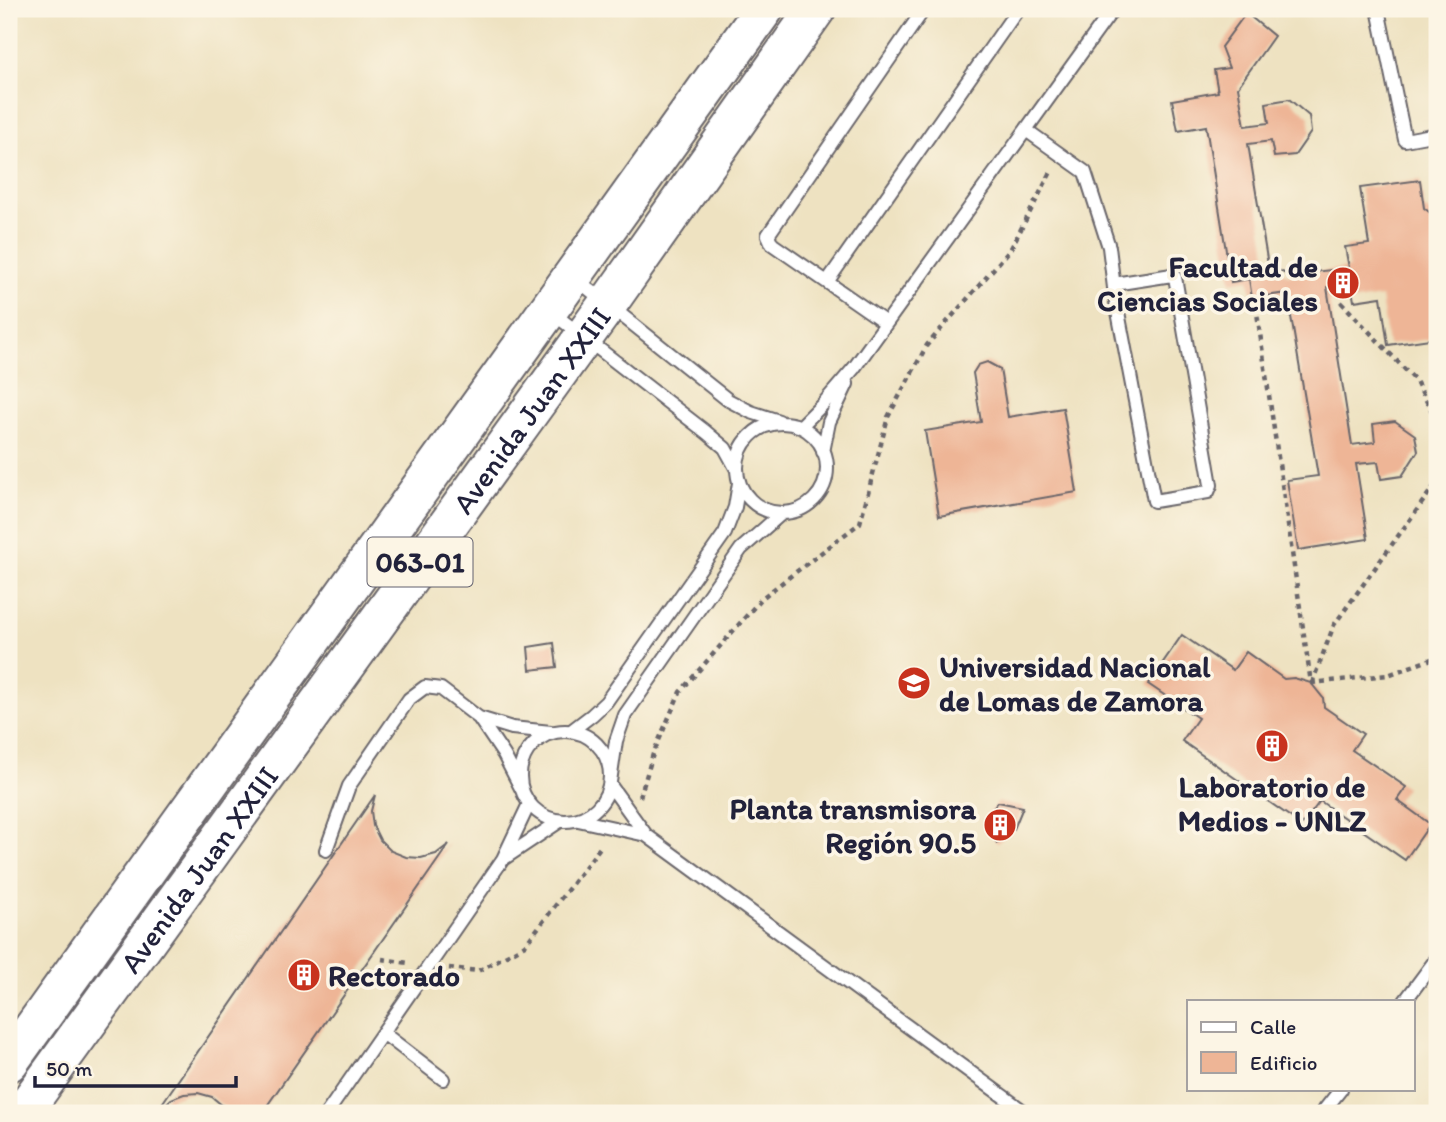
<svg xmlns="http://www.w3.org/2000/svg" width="1446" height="1122" viewBox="0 0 1446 1122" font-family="Itim,sans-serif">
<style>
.building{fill:#eeb596}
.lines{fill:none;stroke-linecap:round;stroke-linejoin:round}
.lane-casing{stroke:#69656a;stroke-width:16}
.primary-casing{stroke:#69656a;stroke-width:42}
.path{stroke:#69656a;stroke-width:4.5;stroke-dasharray:5 5;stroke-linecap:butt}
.lane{stroke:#fff;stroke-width:12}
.primary{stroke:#fff;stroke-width:38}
.labels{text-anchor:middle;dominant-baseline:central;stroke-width:7;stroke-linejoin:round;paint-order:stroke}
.shield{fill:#fcf5e5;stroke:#63616e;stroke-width:2}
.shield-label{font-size:28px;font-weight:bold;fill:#22223b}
.poi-label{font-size:30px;font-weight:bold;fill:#22223b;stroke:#fcf5e5;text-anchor:end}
.street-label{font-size:30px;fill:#22223b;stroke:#fcf5e5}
</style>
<rect width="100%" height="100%" fill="#fcf5e5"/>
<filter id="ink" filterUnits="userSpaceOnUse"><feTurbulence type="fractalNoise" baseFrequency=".0143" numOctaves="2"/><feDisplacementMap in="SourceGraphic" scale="14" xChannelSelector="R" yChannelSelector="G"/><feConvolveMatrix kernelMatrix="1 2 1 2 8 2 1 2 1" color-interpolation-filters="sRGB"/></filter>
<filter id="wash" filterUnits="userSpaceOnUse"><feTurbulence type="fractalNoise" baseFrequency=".00686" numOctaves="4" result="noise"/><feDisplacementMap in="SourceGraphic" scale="28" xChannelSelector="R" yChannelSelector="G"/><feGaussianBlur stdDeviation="1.57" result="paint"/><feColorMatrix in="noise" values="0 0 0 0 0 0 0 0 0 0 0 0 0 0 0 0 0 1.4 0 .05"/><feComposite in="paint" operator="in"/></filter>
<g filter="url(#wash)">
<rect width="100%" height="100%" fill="#eee2c1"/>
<g id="blocks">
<path class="building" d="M 1246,13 L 1274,36 L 1238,87 L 1245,126 L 1269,123 L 1266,103 L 1289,99 L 1309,116 L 1311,132 L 1295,155 L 1274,157 L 1271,141 L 1248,144 L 1268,265 L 1288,275 L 1349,268 L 1345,247 L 1369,244 L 1360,188 L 1420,180 L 1424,208 L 1437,218 L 1437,338 L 1388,345 L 1381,297 L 1354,301 L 1351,284 L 1327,287 L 1352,445 L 1375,442 L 1373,424 L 1395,421 L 1415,435 L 1418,451 L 1402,476 L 1381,479 L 1378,462 L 1356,464 L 1368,539 L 1298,550 L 1287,480 L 1318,476 L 1287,293 L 1252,298 L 1249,279 L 1231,282 L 1206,126 L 1178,131 L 1172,100 L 1218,92 L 1214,70 L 1229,68 L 1221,47 Z
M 987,362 L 1000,369 L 1008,417 L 1063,408 L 1077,492 L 939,516 L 925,431 L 981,422 L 973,373 L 978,365 Z
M 1182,635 L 1233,670 L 1246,652 L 1284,679 L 1294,678 L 1311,683 L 1323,698 L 1324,707 L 1363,734 L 1352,750 L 1406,787 L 1397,800 L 1430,824 L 1405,860 L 1320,801 L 1302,825 L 1182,741 L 1198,718 L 1148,684 Z
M 554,643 L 557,667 L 530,670 L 528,647 Z
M 375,795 L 371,811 L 373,826 L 380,840 L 391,851 L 406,857 L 421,858 L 436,854 L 449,844 L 262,1113 L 229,1113 L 223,1106 L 212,1097 L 198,1093 L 184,1094 L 171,1099 L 161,1109 L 159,1108 Z
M 998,802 L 1023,807 L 1014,829 L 997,843 L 983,822 Z"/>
</g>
</g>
<g filter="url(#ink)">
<use href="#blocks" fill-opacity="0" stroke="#69656a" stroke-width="2"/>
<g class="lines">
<defs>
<path id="lane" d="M 1378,9 L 1405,140 L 1437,134
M 1026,130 L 1085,172 L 1109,247 L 1115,296 L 1154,501 L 1208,492 L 1211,485 L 1175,277 L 1172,275 L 1114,284
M 575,278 L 728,400 L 751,412 L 779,421
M 827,282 L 1018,9
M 550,311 L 706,432 L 725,448 L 736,468
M 886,323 L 772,244 L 768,235 L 924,9
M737 468a45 45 0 1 1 90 0a45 45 0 1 1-90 0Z
M 800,427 L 823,404 L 854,368 L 1113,9
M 823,452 L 829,422 L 847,384
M 479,718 L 512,728 L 551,732
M520 776a45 45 0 1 1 90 0a45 45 0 1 1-90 0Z
M 571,731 L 592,715 L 606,702 L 725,533 L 735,507 L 739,483
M 610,782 L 616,741 L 625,715 L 741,549 L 782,513
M 610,785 L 646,835 L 1026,1113
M 578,820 L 646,835
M 326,850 L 349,786 L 409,699 L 425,687 L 441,689 L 479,718 L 504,755 L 522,790
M 503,859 L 560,821
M 1405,1001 L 1437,958
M 383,1033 L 443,1079
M 327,1113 L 503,859 L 529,804
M 1322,1113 L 1341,1089"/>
<g id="primary">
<path d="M 9,1062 L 764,9"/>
<path id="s1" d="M 22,1113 L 607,305 L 816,9"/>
</g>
</defs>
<use href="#lane" class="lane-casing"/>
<use href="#primary" class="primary-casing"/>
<path class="path" d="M 1341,302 L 1416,381 L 1437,421
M 1256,306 L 1311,683
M 1311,683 L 1388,675 L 1437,657
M 1312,683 L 1334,625 L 1437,482
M 640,797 L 653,754 L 680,692 L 762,598 L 860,523 L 888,417 L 927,345 L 1010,250 L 1052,170
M 382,959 L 409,963
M 449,968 L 478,971 L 525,945 L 602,845"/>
<use href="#lane" class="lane"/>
<use href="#primary" class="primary"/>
</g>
</g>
<defs>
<symbol id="building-disc" viewBox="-11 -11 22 22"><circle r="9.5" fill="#c8321e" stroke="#fcf5e5"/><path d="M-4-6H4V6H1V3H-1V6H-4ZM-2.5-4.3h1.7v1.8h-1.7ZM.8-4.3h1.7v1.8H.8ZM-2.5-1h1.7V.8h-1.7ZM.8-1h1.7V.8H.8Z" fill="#fff"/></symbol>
<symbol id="university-disc" viewBox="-11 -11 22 22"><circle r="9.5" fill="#c8321e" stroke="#fcf5e5"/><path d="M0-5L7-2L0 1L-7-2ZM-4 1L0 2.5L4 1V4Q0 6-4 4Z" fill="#fff"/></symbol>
</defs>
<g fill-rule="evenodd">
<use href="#building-disc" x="1324" y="264" width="38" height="38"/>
<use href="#university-disc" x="895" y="664" width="38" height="38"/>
<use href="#building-disc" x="1253" y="727" width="38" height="38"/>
<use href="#building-disc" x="981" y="806" width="38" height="38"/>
<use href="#building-disc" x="285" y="956" width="38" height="38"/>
</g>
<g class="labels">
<rect class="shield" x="367.5" y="537.5" width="105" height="49" rx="5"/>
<g class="shield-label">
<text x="420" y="562">063-01</text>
</g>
<g class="poi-label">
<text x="1318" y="266">Facultad de<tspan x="1318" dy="34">Ciencias Sociales</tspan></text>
<text x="939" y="666" text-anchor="start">Universidad Nacional<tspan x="939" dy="34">de Lomas de Zamora</tspan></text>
<text x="1272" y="786" text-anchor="middle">Laboratorio de<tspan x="1272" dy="34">Medios - UNLZ</tspan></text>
<text x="976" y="808">Planta transmisora<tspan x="976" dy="34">Región 90.5</tspan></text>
<text x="328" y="975" text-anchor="start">Rectorado</text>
</g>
<g class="street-label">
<text stroke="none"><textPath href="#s1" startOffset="868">Avenida Juan XXIII</textPath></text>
<text stroke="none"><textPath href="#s1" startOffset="301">Avenida Juan XXIII</textPath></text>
</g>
</g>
<rect width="1446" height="1122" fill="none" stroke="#fcf5e5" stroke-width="35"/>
<rect x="1187" y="1000" width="228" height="91" fill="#fcf5e5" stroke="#a5a1a1" stroke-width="2"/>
<rect x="1201" y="1022" width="35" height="10" fill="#ffffff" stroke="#a5a1a1" stroke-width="2"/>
<text x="1250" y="1034" font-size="21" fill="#22223b">Calle</text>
<rect x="1201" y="1052" width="35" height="21" fill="#eeb596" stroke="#a5a1a1" stroke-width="2"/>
<text x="1250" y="1070" font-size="21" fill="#22223b">Edificio</text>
<path d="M35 1076v10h201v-10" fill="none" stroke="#22223b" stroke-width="3.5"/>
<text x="46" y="1076" font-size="21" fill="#22223b" stroke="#fcf5e5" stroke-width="5" paint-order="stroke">50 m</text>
</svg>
